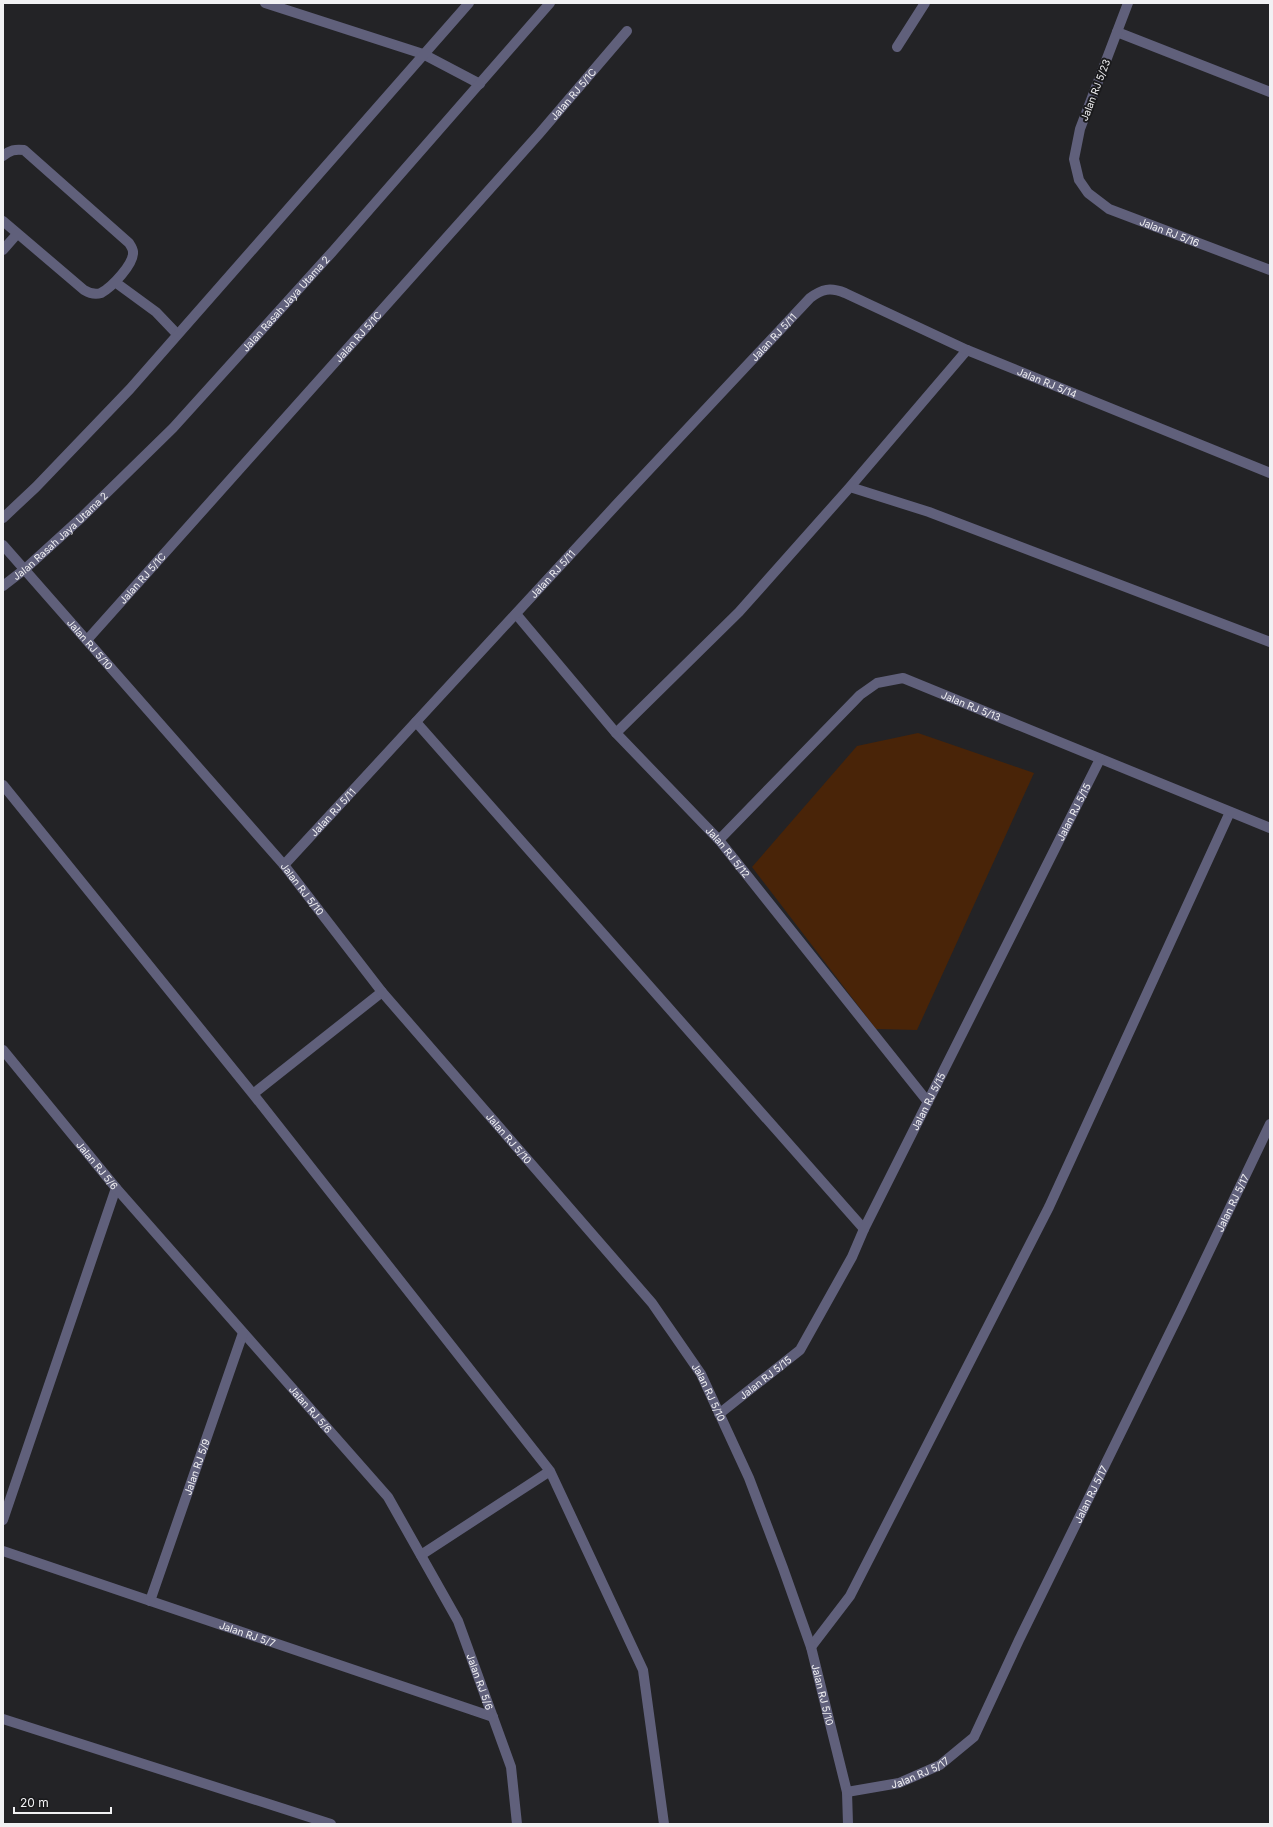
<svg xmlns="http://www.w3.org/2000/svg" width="1273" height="1827" viewBox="0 0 1273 1827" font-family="Inter,sans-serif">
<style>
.green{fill:#492408}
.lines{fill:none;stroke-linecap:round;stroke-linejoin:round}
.service{stroke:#60607b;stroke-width:10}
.minor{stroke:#60607b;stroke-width:10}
.tertiary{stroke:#60607b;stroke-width:10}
.labels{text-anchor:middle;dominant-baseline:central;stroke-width:4;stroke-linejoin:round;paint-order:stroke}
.street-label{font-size:10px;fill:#f1f1f3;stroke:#1a1a1c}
</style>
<rect width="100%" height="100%" fill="#232326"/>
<path class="green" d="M 918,733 L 1034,773 L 917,1030 L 876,1029 L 752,867 L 857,746 Z"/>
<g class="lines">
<path class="service" d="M 1117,32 L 1270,92
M 897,47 L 925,3
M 3,156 C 10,150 15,149 24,150 L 129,243 C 131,246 133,249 133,252 C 134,264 112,287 101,293 C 95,295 89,293 84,290 L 3,221
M 3,250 L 17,234
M 115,282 L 156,312 L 177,334
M 850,487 L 967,350
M 416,722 L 864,1229
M 616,733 L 739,612 L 850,487 L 929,512 L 1270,642
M 3,785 L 253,1094 L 550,1471 L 643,1670 L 664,1824
M 253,1094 L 382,992
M 3,1520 L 116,1188
M 421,1555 L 550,1471
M 811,1647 L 850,1596 L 1049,1207 L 1230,812
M 3,1719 L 331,1824"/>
<g class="minor">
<path d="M 265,3 L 423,54 L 480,84"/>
<path id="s1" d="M 1128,3 L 1080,129 L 1074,159 L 1079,180 L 1088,193 L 1109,209 L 1270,270"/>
<path id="s2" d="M 3,545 L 284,865 L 382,992 L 652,1303 L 701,1374 L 749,1478 L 783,1568 L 811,1647 L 847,1792 L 848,1824"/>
<path id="s3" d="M 516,614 L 616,733 L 719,840 L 928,1102"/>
<path id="s4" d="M 87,640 L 539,134 L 627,31"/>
<path id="s5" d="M 719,840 L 860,695 L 877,683 L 903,678 L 1270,828"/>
<path id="s6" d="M 284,865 L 616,505 L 810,298 C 822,289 830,287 845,293 L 967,350 L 1270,473"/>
<path id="s7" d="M 3,1050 L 116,1188 L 388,1497 L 458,1621 L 511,1767 L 517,1824"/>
<path id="s8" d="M 719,1414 L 800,1350 L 852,1257 L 864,1229 L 1100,759"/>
<path id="s9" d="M 3,1551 L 493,1717"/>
<path id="s10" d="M 150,1601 L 243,1333"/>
<path id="s11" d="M 847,1792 L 899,1783 L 940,1765 L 974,1737 L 1019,1640 L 1181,1310 L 1270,1124"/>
</g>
<g class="tertiary">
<path d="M 3,518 L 36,487 L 130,389 L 469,3"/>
<path id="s12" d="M 3,586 L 25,569 L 81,518 L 173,428 L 334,250 L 550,3"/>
</g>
</g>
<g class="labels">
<g class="street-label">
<text transform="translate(1095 90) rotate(-69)">Jalan RJ 5/23</text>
<text stroke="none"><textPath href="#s4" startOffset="731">Jalan RJ 5/1C</textPath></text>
<text stroke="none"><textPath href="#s1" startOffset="294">Jalan RJ 5/16</textPath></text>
<text stroke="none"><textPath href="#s12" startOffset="400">Jalan Rasah Jaya Utama 2</textPath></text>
<text stroke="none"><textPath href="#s4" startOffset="407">Jalan RJ 5/1C</textPath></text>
<text stroke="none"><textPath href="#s6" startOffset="720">Jalan RJ 5/11</textPath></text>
<text stroke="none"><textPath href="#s6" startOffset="1032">Jalan RJ 5/14</textPath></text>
<text stroke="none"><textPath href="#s12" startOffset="76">Jalan Rasah Jaya Utama 2</textPath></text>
<text stroke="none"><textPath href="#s6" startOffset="396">Jalan RJ 5/11</textPath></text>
<text stroke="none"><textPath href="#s4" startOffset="83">Jalan RJ 5/1C</textPath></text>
<text stroke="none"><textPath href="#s2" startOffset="132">Jalan RJ 5/10</textPath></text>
<text stroke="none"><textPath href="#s5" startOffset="323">Jalan RJ 5/13</textPath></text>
<text stroke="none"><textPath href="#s6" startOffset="72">Jalan RJ 5/11</textPath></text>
<text stroke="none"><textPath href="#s8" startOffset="707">Jalan RJ 5/15</textPath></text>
<text stroke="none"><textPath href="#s3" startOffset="319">Jalan RJ 5/12</textPath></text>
<text stroke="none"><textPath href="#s2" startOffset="456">Jalan RJ 5/10</textPath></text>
<text stroke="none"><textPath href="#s8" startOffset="383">Jalan RJ 5/15</textPath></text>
<text stroke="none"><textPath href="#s2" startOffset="780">Jalan RJ 5/10</textPath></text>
<text stroke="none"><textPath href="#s7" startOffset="149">Jalan RJ 5/6</textPath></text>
<text stroke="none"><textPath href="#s11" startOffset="735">Jalan RJ 5/17</textPath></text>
<text stroke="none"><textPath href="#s8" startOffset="59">Jalan RJ 5/15</textPath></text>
<text stroke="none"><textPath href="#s2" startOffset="1104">Jalan RJ 5/10</textPath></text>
<text stroke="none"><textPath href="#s7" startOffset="473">Jalan RJ 5/6</textPath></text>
<text stroke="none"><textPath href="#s10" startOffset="142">Jalan RJ 5/9</textPath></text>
<text stroke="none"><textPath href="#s11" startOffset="411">Jalan RJ 5/17</textPath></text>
<text stroke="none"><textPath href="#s9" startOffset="258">Jalan RJ 5/7</textPath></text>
<text stroke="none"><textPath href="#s7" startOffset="797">Jalan RJ 5/6</textPath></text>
<text stroke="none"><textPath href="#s2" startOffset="1428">Jalan RJ 5/10</textPath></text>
<text stroke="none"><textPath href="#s11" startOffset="76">Jalan RJ 5/17</textPath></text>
</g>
</g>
<rect width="1273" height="1827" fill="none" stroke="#f1f1f3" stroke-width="8"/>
<path d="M14 1807v6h97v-6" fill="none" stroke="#f1f1f3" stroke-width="2"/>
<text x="20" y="1807" font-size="12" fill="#f1f1f3" stroke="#1a1a1c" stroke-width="3" paint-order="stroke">20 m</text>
</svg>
